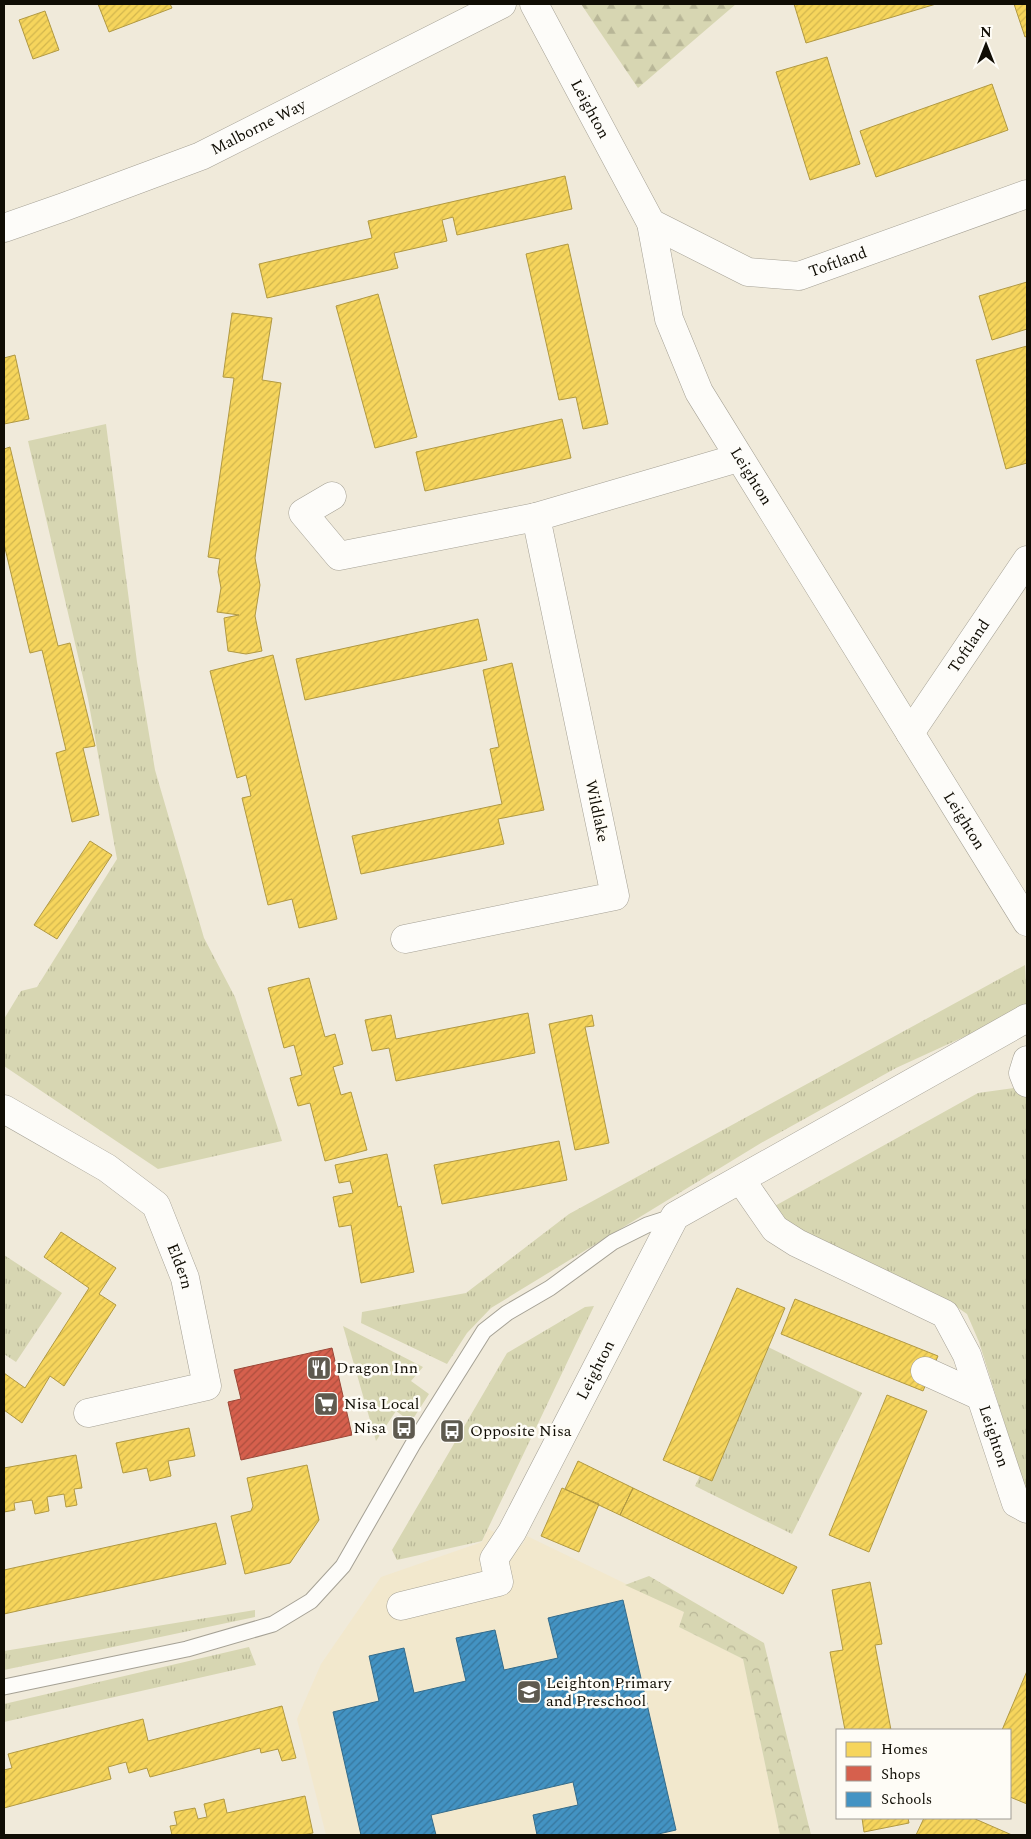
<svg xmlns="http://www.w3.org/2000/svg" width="1031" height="1839" viewBox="0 0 1031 1839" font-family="Spectral,serif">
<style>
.built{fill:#f2e8cd}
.grass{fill:url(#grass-tufts)}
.forest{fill:url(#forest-firs)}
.park{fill:url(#park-crowns)}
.homes{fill:url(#homes-hatch);stroke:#b19942}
.shops{fill:url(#shops-hatch);stroke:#9b4737}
.schools{fill:url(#schools-hatch);stroke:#346b8a}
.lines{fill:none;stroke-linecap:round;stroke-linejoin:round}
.service-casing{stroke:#a5a195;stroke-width:17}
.minor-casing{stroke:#a5a195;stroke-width:29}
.tertiary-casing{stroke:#a5a195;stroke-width:29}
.service{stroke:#fdfcf9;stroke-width:15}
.minor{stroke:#fdfcf9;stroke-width:28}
.tertiary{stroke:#fdfcf9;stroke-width:28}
.labels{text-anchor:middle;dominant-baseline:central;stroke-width:5;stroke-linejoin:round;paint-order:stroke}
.street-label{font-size:16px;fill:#100d04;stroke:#fefcf6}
.poi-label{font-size:16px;fill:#100d04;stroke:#fefcf6;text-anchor:start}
</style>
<defs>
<pattern id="grass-tufts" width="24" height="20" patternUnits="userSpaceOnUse" patternTransform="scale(1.25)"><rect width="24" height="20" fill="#d7d6b2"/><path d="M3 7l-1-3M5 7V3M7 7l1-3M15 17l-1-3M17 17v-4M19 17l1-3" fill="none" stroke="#b8b697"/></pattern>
<pattern id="forest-firs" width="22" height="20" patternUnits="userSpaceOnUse" patternTransform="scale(1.25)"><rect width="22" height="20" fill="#d7d6b2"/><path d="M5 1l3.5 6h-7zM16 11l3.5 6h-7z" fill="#b8b697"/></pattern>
<pattern id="park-crowns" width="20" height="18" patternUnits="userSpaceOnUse" patternTransform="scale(1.25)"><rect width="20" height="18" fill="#d7d6b2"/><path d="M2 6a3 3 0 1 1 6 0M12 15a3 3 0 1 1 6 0" fill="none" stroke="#b8b697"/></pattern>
<pattern id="homes-hatch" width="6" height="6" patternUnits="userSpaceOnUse" patternTransform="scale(1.25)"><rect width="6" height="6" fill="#f6d55c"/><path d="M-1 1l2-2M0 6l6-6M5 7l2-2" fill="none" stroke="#d2b64e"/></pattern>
<pattern id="shops-hatch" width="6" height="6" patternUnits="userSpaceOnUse" patternTransform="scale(1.25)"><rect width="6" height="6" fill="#d6604d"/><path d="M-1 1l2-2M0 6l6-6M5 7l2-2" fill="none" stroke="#ac4e3e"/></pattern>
<pattern id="schools-hatch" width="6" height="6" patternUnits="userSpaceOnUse" patternTransform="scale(1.25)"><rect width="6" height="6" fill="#4393c3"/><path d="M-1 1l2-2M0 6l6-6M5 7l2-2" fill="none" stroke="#37769c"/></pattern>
</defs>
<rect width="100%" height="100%" fill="#f0eada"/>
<path class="built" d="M 488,1529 L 522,1545 L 527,1536 L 684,1612 L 679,1627 L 743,1659 L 780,1835 L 326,1835 L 297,1719 L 321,1664 L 381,1577 L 482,1542 Z"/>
<path class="grass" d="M 106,424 L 137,662 L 155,770 L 204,938 L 235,997 L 282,1141 L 158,1169 L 4,1066 L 4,1019 L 21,991 L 37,987 L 117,859 L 88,699 L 28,441 Z
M 1025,965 L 1027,1008 L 896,1068 L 761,1143 L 491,1308 L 467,1333 L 447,1364 L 361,1323 L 362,1312 L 466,1293 L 569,1214 Z
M 1014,1088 L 1027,1097 L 1027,1495 L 979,1342 L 967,1314 L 945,1299 L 778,1219 L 773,1207 L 978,1093 Z
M 4,1255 L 62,1293 L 16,1362 L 4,1354 Z
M 594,1306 L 482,1541 L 397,1560 L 392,1550 L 507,1353 L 585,1307 Z
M 343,1326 L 423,1367 L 411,1381 L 429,1394 L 411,1422 L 396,1411 L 376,1441 Z
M 764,1345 L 862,1393 L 792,1534 L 695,1486 Z
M 255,1610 L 255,1617 L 4,1670 L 4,1651 Z
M 249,1647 L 256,1665 L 4,1722 L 4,1704 Z"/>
<path class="forest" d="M 581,4 L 736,4 L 638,88 Z"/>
<path class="park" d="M 649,1576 L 764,1643 L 811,1835 L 780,1835 L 743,1659 L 679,1627 L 684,1612 L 625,1585 Z"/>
<path class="homes" d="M 98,4 L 170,4 L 172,8 L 109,32 Z
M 794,4 L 936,4 L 806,43 Z
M 1014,4 L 1027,4 L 1027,36 L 1025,37 Z
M 45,11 L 59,50 L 33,59 L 19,20 Z
M 827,57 L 860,164 L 810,180 L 776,72 Z
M 992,84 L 1008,130 L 876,177 L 860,131 Z
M 565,176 L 572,209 L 457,235 L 453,217 L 442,220 L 447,241 L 394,253 L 398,268 L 267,298 L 259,264 L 372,238 L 368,221 Z
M 568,244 L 608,424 L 583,429 L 576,397 L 559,400 L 526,254 Z
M 1027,282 L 1027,329 L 992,340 L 979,296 Z
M 378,294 L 417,437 L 375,448 L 336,306 Z
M 232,313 L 272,318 L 262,380 L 281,383 L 255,558 L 260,585 L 255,616 L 262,651 L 246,654 L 228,651 L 224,618 L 239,615 L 217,612 L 221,588 L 218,572 L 220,559 L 208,557 L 234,378 L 223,377 Z
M 1027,346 L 1027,463 L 1006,469 L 976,360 Z
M 15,355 L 29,419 L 4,424 L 4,358 Z
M 562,419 L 571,458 L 425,491 L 416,452 Z
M 10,447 L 58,646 L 70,643 L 95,746 L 83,748 L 99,815 L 72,822 L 56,753 L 66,750 L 42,650 L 30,653 L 4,544 L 4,449 Z
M 478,619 L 487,660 L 305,700 L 296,659 Z
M 273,655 L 337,919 L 299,928 L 292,899 L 268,905 L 242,798 L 251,796 L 246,775 L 237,778 L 210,671 Z
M 512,663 L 544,810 L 498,819 L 504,844 L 361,874 L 352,836 L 502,804 L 490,749 L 499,747 L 483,670 Z
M 90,841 L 112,855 L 57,939 L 34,925 Z
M 309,978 L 325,1037 L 335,1034 L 343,1064 L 333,1067 L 341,1095 L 351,1092 L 367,1150 L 325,1161 L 310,1103 L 298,1106 L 290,1078 L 302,1075 L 294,1045 L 284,1048 L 268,988 Z
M 528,1013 L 535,1053 L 396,1081 L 389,1048 L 372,1051 L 365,1020 L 391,1015 L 396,1039 Z
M 592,1015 L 594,1026 L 585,1027 L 609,1143 L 575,1150 L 549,1024 Z
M 559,1141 L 567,1180 L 442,1204 L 434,1165 Z
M 387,1154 L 398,1207 L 401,1206 L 414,1272 L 361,1283 L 351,1225 L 339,1227 L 333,1197 L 353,1193 L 350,1181 L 339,1183 L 335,1165 Z
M 61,1232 L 116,1268 L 99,1294 L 116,1305 L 64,1386 L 50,1376 L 22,1423 L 4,1410 L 4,1373 L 25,1388 L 89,1288 L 44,1257 Z
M 737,1288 L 785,1308 L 712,1481 L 663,1460 Z
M 795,1299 L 938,1356 L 923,1391 L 781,1334 Z
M 887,1395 L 927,1411 L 869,1552 L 829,1535 Z
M 189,1428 L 195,1456 L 168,1461 L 171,1476 L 150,1481 L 147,1468 L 123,1473 L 116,1443 Z
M 76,1455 L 82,1488 L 74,1489 L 77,1505 L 66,1507 L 64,1494 L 47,1497 L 49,1511 L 35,1514 L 32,1500 L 14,1503 L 15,1510 L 4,1512 L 4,1468 Z
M 578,1461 L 633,1488 L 620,1515 L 565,1489 Z
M 307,1465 L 319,1520 L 290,1563 L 245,1574 L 231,1516 L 251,1511 L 253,1506 L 247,1478 Z
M 562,1488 L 599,1504 L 579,1552 L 541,1536 Z
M 633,1488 L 797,1567 L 783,1594 L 620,1515 Z
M 216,1523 L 226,1564 L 4,1614 L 4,1570 Z
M 870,1582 L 882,1644 L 875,1645 L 891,1730 L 845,1730 L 830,1652 L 843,1650 L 832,1590 Z
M 1027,1671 L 1027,1804 L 1010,1797 L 1010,1730 L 1002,1730 Z
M 282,1706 L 296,1758 L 282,1761 L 278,1749 L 261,1753 L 260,1748 L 150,1777 L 147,1768 L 129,1773 L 126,1762 L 108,1767 L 111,1779 L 4,1808 L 4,1770 L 12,1768 L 8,1754 L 143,1719 L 148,1741 Z
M 305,1796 L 313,1833 L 302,1835 L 172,1835 L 170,1826 L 177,1825 L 174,1812 L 195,1808 L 198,1819 L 207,1817 L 204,1804 L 224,1799 L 227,1813 Z
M 862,1818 L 908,1818 L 909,1823 L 864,1832 Z
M 924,1818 L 973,1818 L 1012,1835 L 916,1835 Z"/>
<path class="shops" d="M 332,1348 L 352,1435 L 241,1460 L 228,1402 L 241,1399 L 234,1370 Z"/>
<path class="schools" d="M 623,1600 L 676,1830 L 654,1835 L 537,1835 L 533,1815 L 578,1805 L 573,1782 L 431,1815 L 436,1835 L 361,1835 L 333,1712 L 379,1701 L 369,1656 L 404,1648 L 414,1693 L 466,1681 L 456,1638 L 495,1630 L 504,1670 L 558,1658 L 548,1618 Z"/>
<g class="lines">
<defs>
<path id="service" d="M 4,1687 L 187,1649 L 273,1624 L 311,1601 L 343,1566 L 413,1444 L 484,1331 L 507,1313 L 550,1288 L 613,1242 L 647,1225 L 675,1216"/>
<g id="minor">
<path id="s1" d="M 534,4 L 651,223 L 669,319 L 699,392 L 1027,922"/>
<path id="s2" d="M 651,223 L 748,272 L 799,276 L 1027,194"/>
<path d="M 332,496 L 303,513 L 339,556 L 536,517 L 738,458"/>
<path id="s3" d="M 910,733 L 1027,560"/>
<path d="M 405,939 L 615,896 L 536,517"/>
<path d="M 1027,1060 L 1023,1073 L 1027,1083"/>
<path id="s4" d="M 4,1109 L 107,1168 L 156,1205 L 185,1278 L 207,1386 L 88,1413"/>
<path id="s5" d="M 741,1180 L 775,1229 L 797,1243 L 945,1314 L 967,1355 L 1016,1503 L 1027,1509"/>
<path d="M 925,1371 L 980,1396"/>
<path id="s6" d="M 401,1606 L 499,1582 L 494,1559 L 512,1532 L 675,1216 L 1027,1018"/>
</g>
<g id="tertiary">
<path id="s7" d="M 4,228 L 64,207 L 201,156 L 502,4"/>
</g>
</defs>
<use href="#service" class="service-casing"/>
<use href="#minor" class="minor-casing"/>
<use href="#tertiary" class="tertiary-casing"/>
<use href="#service" class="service"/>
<use href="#minor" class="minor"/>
<use href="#tertiary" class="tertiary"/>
</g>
<defs>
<symbol id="restaurant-square" viewBox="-11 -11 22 22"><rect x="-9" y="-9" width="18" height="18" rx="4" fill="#5e5a4f" stroke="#fefcf6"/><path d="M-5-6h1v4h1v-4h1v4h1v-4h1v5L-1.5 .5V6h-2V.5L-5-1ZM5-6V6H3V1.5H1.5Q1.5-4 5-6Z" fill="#fff"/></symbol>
<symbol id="supermarket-square" viewBox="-11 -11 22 22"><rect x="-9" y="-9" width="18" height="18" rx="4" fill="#5e5a4f" stroke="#fefcf6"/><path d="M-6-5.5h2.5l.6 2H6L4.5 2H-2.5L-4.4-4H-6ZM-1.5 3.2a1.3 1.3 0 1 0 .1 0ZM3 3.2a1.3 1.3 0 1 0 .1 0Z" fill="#fff"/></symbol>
<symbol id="bus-square" viewBox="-11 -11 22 22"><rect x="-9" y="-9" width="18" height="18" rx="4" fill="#5e5a4f" stroke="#fefcf6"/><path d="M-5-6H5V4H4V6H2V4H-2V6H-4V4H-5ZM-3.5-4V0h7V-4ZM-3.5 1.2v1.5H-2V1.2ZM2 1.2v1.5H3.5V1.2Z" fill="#fff"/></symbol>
<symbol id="school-square" viewBox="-11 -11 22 22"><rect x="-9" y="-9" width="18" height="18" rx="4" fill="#5e5a4f" stroke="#fefcf6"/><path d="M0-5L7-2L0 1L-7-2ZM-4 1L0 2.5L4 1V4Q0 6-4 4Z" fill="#fff"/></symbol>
</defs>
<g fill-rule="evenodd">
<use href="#restaurant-square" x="305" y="1354" width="28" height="28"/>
<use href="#supermarket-square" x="312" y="1390" width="28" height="28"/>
<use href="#bus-square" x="390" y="1414" width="28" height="28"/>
<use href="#bus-square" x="438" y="1417" width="28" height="28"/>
<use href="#school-square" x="515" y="1678" width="28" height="28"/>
</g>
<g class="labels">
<g class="street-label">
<text stroke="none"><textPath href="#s1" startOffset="119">Leighton</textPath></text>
<text stroke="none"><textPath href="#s7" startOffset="274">Malborne Way</textPath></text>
<text stroke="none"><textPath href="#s2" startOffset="201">Toftland</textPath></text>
<text stroke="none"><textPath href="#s1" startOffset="524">Leighton</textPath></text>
<text stroke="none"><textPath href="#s3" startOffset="105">Toftland</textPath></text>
<text transform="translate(597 811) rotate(78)">Wildlake</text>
<text stroke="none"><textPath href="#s1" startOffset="929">Leighton</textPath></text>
<text stroke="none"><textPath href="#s4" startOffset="246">Eldern</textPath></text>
<text stroke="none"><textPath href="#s6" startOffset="339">Leighton</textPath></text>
<text stroke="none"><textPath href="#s5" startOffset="382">Leighton</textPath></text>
</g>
<g class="poi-label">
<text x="336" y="1368">Dragon Inn</text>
<text x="344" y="1404">Nisa Local</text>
<text x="386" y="1428" text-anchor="end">Nisa</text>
<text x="470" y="1431">Opposite Nisa</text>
<text x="546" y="1683">Leighton Primary<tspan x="546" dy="18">and Preschool</tspan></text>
</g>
</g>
<rect width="1031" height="1839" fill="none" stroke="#100d04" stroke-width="10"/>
<rect x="836" y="1729" width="175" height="90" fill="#fefcf6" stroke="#9f9c95"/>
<rect x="846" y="1742" width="25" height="15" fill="#f6d55c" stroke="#9f9c95"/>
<text x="881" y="1754" font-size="15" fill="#100d04">Homes</text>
<rect x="846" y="1766" width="25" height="15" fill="#d6604d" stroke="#9f9c95"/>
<text x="881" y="1779" font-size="15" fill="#100d04">Shops</text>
<rect x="846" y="1792" width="25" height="15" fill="#4393c3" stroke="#9f9c95"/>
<text x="881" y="1804" font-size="15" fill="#100d04">Schools</text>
<g transform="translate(986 45)" stroke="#fefcf6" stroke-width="4" paint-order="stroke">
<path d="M0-4L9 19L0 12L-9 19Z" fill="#100d04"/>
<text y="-8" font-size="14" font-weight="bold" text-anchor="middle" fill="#100d04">N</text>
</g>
</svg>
